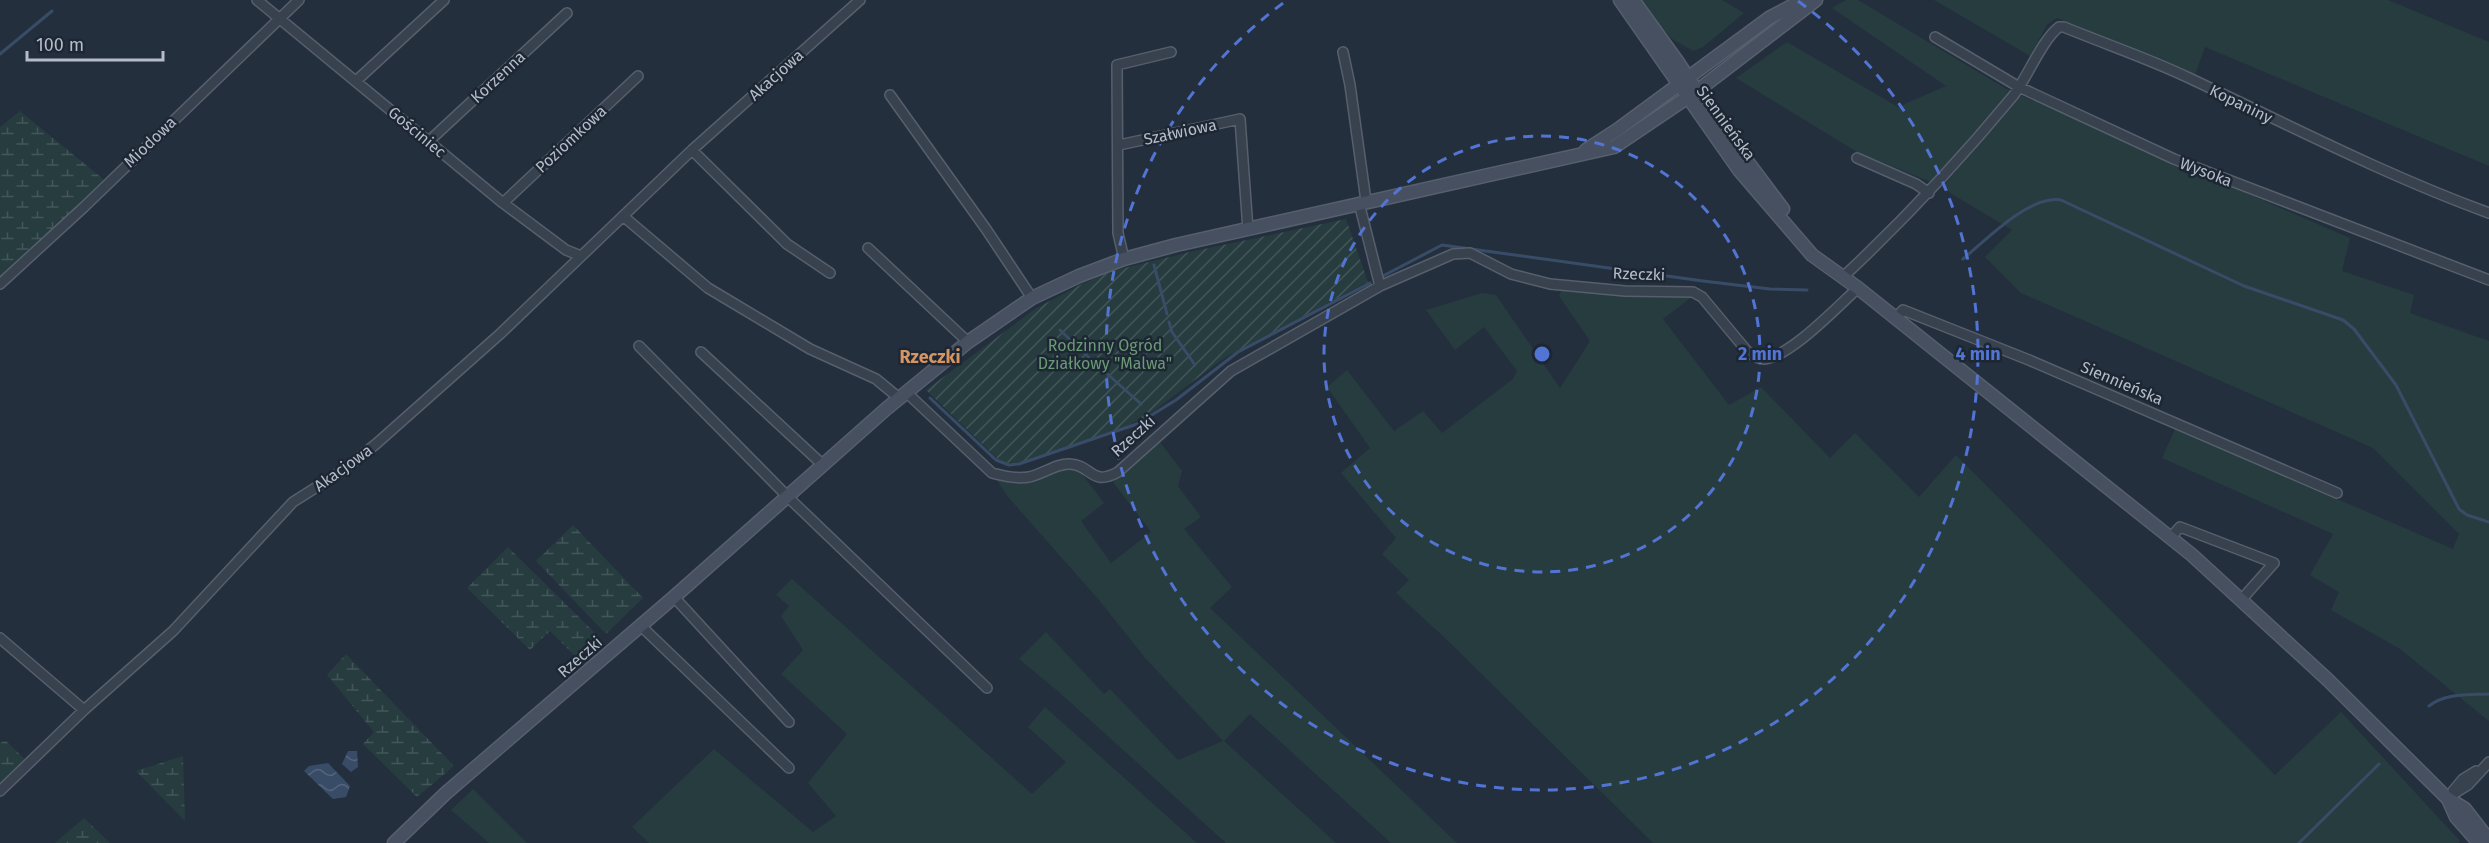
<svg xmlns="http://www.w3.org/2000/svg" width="2489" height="843" viewBox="0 0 2489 843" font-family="'Fira Sans',sans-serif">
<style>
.grass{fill:#263c3f}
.wetland{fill:url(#wetland-marsh)}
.garden{fill:url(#garden-furrows)}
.water{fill:url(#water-waves)}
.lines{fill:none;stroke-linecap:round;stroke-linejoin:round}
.stream{stroke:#394c67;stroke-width:3}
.minor-casing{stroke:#565f6c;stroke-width:12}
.secondary-casing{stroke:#565f6c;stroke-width:15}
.minor{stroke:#38414e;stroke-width:9}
.secondary{stroke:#465061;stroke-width:12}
.ring{fill:none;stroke:#5274d3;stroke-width:3;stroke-dasharray:10 8}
.labels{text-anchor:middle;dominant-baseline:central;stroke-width:5;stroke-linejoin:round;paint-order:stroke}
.street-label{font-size:16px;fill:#b4bcc9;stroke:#1d2633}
.park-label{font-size:16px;fill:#6b9a76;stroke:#1d2633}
.neighbourhood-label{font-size:18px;font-weight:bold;fill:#d59563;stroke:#1d2633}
.centre{fill:#5274d3;stroke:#1d2633;stroke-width:3}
.ring-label{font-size:18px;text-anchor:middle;font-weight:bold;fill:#5274d3;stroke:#1d2633;stroke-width:5;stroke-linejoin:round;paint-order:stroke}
</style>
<defs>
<pattern id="wetland-marsh" width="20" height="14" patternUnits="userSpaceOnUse" patternTransform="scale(1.5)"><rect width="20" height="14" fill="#263c3f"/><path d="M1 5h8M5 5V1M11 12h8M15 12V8" fill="none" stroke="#435659"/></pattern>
<pattern id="garden-furrows" width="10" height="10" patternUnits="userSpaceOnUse" patternTransform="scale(1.5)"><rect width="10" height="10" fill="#263c3f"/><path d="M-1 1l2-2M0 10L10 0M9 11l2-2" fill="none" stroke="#435659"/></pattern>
<pattern id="water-waves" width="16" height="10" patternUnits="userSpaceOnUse" patternTransform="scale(1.5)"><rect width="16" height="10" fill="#394c67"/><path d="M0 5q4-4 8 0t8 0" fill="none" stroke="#53647b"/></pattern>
</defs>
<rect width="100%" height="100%" fill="#242f3e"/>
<path class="grass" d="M 1637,0 L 1722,0 L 1744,13 L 1703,47 L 1693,51 L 1672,39 Z
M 1846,0 L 1858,0 L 2010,91 L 1931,182 L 1857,152 L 1736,78 L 1787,42 L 1898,107 L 1946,86 L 1832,8 Z
M 1934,0 L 2388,0 L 2489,42 L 2489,166 L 2205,47 L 2195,75 L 2057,18 L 2047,25 L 2030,56 Z
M 2022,96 L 2350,238 L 2342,271 L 2414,295 L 2410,313 L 2489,341 L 2489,721 L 2400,649 L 2331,610 L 2339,592 L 2310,575 L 2333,534 L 2162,458 L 2175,429 L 2453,549 L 2459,534 L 2373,448 L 2021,293 L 1985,257 L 2012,230 L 1942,188 L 2017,98 Z
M 1561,291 L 1693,296 L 1663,319 L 1729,405 L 1761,387 L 1830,458 L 1855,433 L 1919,497 L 1956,455 L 2275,775 L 2341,712 L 2460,841 L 2458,843 L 1653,843 L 1444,637 L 1396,593 L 1409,580 L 1382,554 L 1396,538 L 1341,473 L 1370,448 L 1327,387 L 1347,370 L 1394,431 L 1423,411 L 1442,433 L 1513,379 L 1517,371 L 1484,327 L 1455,350 L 1426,310 L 1482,293 L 1496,295 L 1560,388 L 1590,341 L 1559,296 Z
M 1160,442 L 1182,471 L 1178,486 L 1201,517 L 1184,529 L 1232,587 L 1210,608 L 1457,843 L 1391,843 L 1250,714 L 1224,741 L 1336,843 L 1226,843 L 1060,693 L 1019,659 L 1046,632 L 1104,694 L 1110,689 L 1178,760 L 1223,741 L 1146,659 L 1099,600 L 1008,497 L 992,473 L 1071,469 L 1082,474 L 1104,503 L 1081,521 L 1111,563 L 1151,532 L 1113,482 Z
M 792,579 L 1032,794 L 1066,762 L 1028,727 L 1045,707 L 1197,843 L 649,843 L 632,827 L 714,749 L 813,832 L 836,816 L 808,783 L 847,734 L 781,674 L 803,650 L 781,616 L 789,606 L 776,595 Z
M 473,789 L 527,843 L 489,843 L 451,810 Z"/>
<path class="wetland" d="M 20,111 L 108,183 L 0,284 L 0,127 Z
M 573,525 L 643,598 L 606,634 L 536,561 Z
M 508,547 L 598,636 L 576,657 L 550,631 L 530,650 L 467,588 Z
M 346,654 L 454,766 L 417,797 L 363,744 L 374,732 L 327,675 Z
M 6,741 L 29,763 L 0,790 L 0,742 Z
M 183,756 L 185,821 L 136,771 Z
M 84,818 L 110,843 L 55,843 Z"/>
<path class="garden" d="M 1346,219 L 1368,282 L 1224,358 L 1147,416 L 1121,429 L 1022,462 L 1009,463 L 1000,461 L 926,390 L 1035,309 L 1082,284 L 1112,271 L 1190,252 Z"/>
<path class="water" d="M 348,751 L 357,751 L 358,767 L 351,772 L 342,764 Z
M 328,763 L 350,786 L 346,797 L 333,799 L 304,771 L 309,766 Z"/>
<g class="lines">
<path class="stream" d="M 0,54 L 52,11
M 1963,259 C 1986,240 2029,195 2061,200 L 2244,286 L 2343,320 L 2354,329 L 2396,385 L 2459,509 L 2467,515 L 2489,522
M 1154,265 L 1167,314
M 1381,277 L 1442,245 L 1703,281 L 1770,289 L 1807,290
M 1169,322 L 1172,332 L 1195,365
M 1060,330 L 1080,349
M 1085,354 L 1141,404
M 930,398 L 996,460 L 1009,465 L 1019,464 L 1137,424 L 1176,400 L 1238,352 L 1370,283
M 2429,706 C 2445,693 2470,695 2489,694
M 2299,843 L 2379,764"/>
<defs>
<path id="minor" d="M 257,0 L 503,203 L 566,250 L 581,256
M 1935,37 L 2019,87 L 2174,159 L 2489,280
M 1343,52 L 1350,85 L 1366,201
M 356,81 L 444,0
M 890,95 L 986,229 L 1032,298
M 428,142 L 567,13
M 1119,145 L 1240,119 L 1248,230
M 692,150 L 787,244 L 830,273
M 1857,158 L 1916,184 L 1929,193
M 503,203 L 638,76
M 1359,203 L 1380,286
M 623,216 L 708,288 L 810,349 L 876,379 L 899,398
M 868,248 L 968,342
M 1124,259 L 1118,233 L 1117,65 L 1171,52
M 1843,277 C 1904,220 1960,160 2013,96 C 2027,78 2042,40 2059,27 L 2064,27 C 2105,44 2147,58 2187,77 C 2287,124 2385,175 2489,213
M 0,284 L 84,207 L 299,0
M 1896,318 L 1903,310 L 2029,360 L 2337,493
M 639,346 L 791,500 L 987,688
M 701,352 L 823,465
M 906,392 L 992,473 C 1004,476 1016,479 1029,477 C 1043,474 1057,463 1070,464 C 1092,465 1091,487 1118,472 L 1231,371 L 1380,286 L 1453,254 L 1470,253 L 1511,274 L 1550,284 L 1625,291 L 1693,292 L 1702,297 L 1747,351 C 1752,355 1758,359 1764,359 C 1790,357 1838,306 1858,288
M 2171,537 L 2180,527 L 2274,563 L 2242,599
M 674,597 L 789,722
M 641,626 L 789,768
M 0,638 L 84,710
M 0,791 L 84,710 L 173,631 L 293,502 L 342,471 L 376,444 L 500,334 L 692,150 L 860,0
M 2453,791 L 2463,779 L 2476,771
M 2447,798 L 2468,785 L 2489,762"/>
<path id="secondary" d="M 1620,0 L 1739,170 L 1812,255 L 1858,288 L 2192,555 L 2328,680 L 2447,798 L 2465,809 L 2489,840
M 1633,0 L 1677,61 L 1714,117 L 1783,209
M 1586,150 L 1617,130 L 1769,18 L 1803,0
M 2448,799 L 2456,817 L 2479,843
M 394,843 L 446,793 L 674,597 L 886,409 L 968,342 L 1032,298 L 1079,276 L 1124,259 L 1176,245 L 1614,147 L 1697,91 L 1816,0"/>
</defs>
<use href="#minor" class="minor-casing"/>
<use href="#secondary" class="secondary-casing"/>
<use href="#minor" class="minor"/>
<use href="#secondary" class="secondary"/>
</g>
<g class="ring">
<circle cx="1542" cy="354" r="218"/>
<path d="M1798 1A436 436 0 1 1 1286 1"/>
</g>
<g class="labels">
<g class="street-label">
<text transform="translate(776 75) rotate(-42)">Akacjowa</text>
<text transform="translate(498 77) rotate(-43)">Korzenna</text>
<text transform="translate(2241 104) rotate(26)">Kopaniny</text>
<text transform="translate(1726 123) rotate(54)">Siennieńska</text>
<text transform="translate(417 132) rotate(40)">Gościniec</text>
<text transform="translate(1180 132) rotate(-12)">Szałwiowa</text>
<text transform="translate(571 139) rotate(-43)">Poziomkowa</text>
<text transform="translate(150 142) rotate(-44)">Miodowa</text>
<text transform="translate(2206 172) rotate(21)">Wysoka</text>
<text transform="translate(1639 274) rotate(2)">Rzeczki</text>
<text transform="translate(2122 383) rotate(23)">Siennieńska</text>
<text transform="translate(1133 436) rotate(-42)">Rzeczki</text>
<text transform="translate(343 468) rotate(-36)">Akacjowa</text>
<text transform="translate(580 657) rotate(-41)">Rzeczki</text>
</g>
<g class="park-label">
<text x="1105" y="345">Rodzinny Ogród<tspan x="1105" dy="18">Działkowy "Malwa"</tspan></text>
</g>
<g class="neighbourhood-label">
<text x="930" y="357">Rzeczki</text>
</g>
</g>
<circle cx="1542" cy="354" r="9" class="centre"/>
<g class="ring-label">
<text x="1760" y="360">2 min</text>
<text x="1978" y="360">4 min</text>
</g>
<path d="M27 51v9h136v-9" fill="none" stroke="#b4bcc9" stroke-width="3"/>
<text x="36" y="51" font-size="18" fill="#b4bcc9" stroke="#1d2633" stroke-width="4.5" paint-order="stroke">100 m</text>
</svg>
